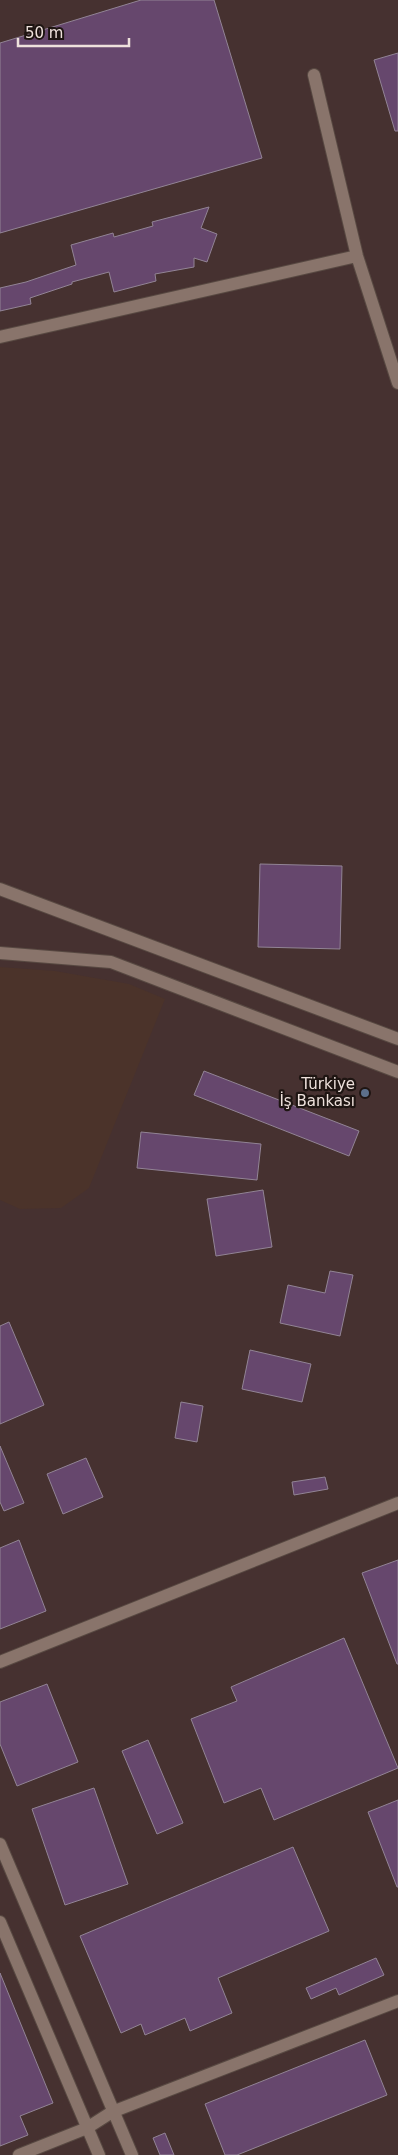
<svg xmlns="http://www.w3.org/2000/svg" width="398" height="2155" viewBox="0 0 398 2155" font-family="'DejaVu Sans',sans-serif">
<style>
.industrial{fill:#463130}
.built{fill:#4b332a}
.building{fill:#66476d;stroke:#928495}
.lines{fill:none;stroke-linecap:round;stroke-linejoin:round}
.minor-casing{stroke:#584942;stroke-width:14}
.minor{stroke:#89746b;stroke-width:12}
.service-dot{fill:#5c6f8a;stroke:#1e1512;stroke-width:2}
.labels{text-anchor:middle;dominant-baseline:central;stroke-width:4.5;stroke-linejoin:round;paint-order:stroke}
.poi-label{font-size:15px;fill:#eee1dc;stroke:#1e1512;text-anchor:end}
</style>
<rect width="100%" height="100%" fill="#3d2b23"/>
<path class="industrial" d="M 0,0 L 398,0 L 398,2155 L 0,2155 Z"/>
<path class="built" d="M 0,967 L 55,971 L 129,984 L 165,999 L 89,1188 L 61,1208 L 20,1209 L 0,1200 Z"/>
<path class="building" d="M 141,0 L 214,0 L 262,158 L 0,233 L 0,43 Z
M 398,53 L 398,131 L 395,131 L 374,60 Z
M 209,207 L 201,228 L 217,234 L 207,262 L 194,258 L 194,267 L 155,274 L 156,281 L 114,292 L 109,272 L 72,282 L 72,284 L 30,298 L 31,304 L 0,311 L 0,288 L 26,282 L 76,265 L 71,245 L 113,233 L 114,237 L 153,226 L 152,222 Z
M 260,864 L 342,866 L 340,949 L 258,947 Z
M 204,1071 L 359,1131 L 349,1156 L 194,1095 Z
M 141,1132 L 261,1144 L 257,1180 L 137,1168 Z
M 263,1190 L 272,1247 L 216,1256 L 207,1199 Z
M 330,1271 L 353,1275 L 340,1336 L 280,1323 L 288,1285 L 325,1293 Z
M 9,1322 L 44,1405 L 0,1424 L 0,1326 Z
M 250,1350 L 311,1364 L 302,1402 L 242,1389 Z
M 181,1402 L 203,1406 L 197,1442 L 175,1438 Z
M 0,1446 L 24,1503 L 4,1511 L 0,1502 Z
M 86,1458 L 103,1497 L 63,1514 L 47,1474 Z
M 325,1477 L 328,1489 L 294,1495 L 292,1482 Z
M 19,1540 L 46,1611 L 0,1629 L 0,1548 Z
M 398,1560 L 398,1664 L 397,1664 L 362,1573 Z
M 344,1638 L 398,1768 L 274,1820 L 261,1788 L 224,1803 L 191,1719 L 237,1701 L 231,1687 Z
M 47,1684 L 78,1762 L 17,1786 L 0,1744 L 0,1702 Z
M 148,1740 L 183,1823 L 157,1834 L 122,1751 Z
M 94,1788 L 128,1884 L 65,1905 L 32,1809 Z
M 398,1800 L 398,1887 L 397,1887 L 368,1812 Z
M 293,1847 L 329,1931 L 218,1978 L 232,2013 L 190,2031 L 185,2018 L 145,2035 L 141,2024 L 121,2033 L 80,1936 Z
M 376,1958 L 384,1975 L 339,1995 L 336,1988 L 311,1999 L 306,1988 Z
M 0,1973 L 53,2103 L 20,2116 L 28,2135 L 0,2146 Z
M 365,2040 L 387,2095 L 237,2155 L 225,2155 L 205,2104 Z
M 165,2133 L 174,2155 L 160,2155 L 153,2138 Z"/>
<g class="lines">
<defs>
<path id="minor" d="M 314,75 L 357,256 L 398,383
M 0,337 L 357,256
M 0,889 L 398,1039
M 0,953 L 111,962 L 398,1072
M 0,1662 L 398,1503
M 0,1844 L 132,2155
M 0,1922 L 99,2155
M 19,2155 L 87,2128 L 112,2112 L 398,2001"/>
</defs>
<use href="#minor" class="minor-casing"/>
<use href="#minor" class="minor"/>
</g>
<circle class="service-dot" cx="365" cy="1093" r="5"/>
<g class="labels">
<g class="poi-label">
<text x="355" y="1084">Türkiye<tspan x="355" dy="17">İş Bankası</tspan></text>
</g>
</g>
<path d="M18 38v8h111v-8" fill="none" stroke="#eee1dc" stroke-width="2.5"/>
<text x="25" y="38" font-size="15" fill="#eee1dc" stroke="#1e1512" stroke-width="4" paint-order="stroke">50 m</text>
</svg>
